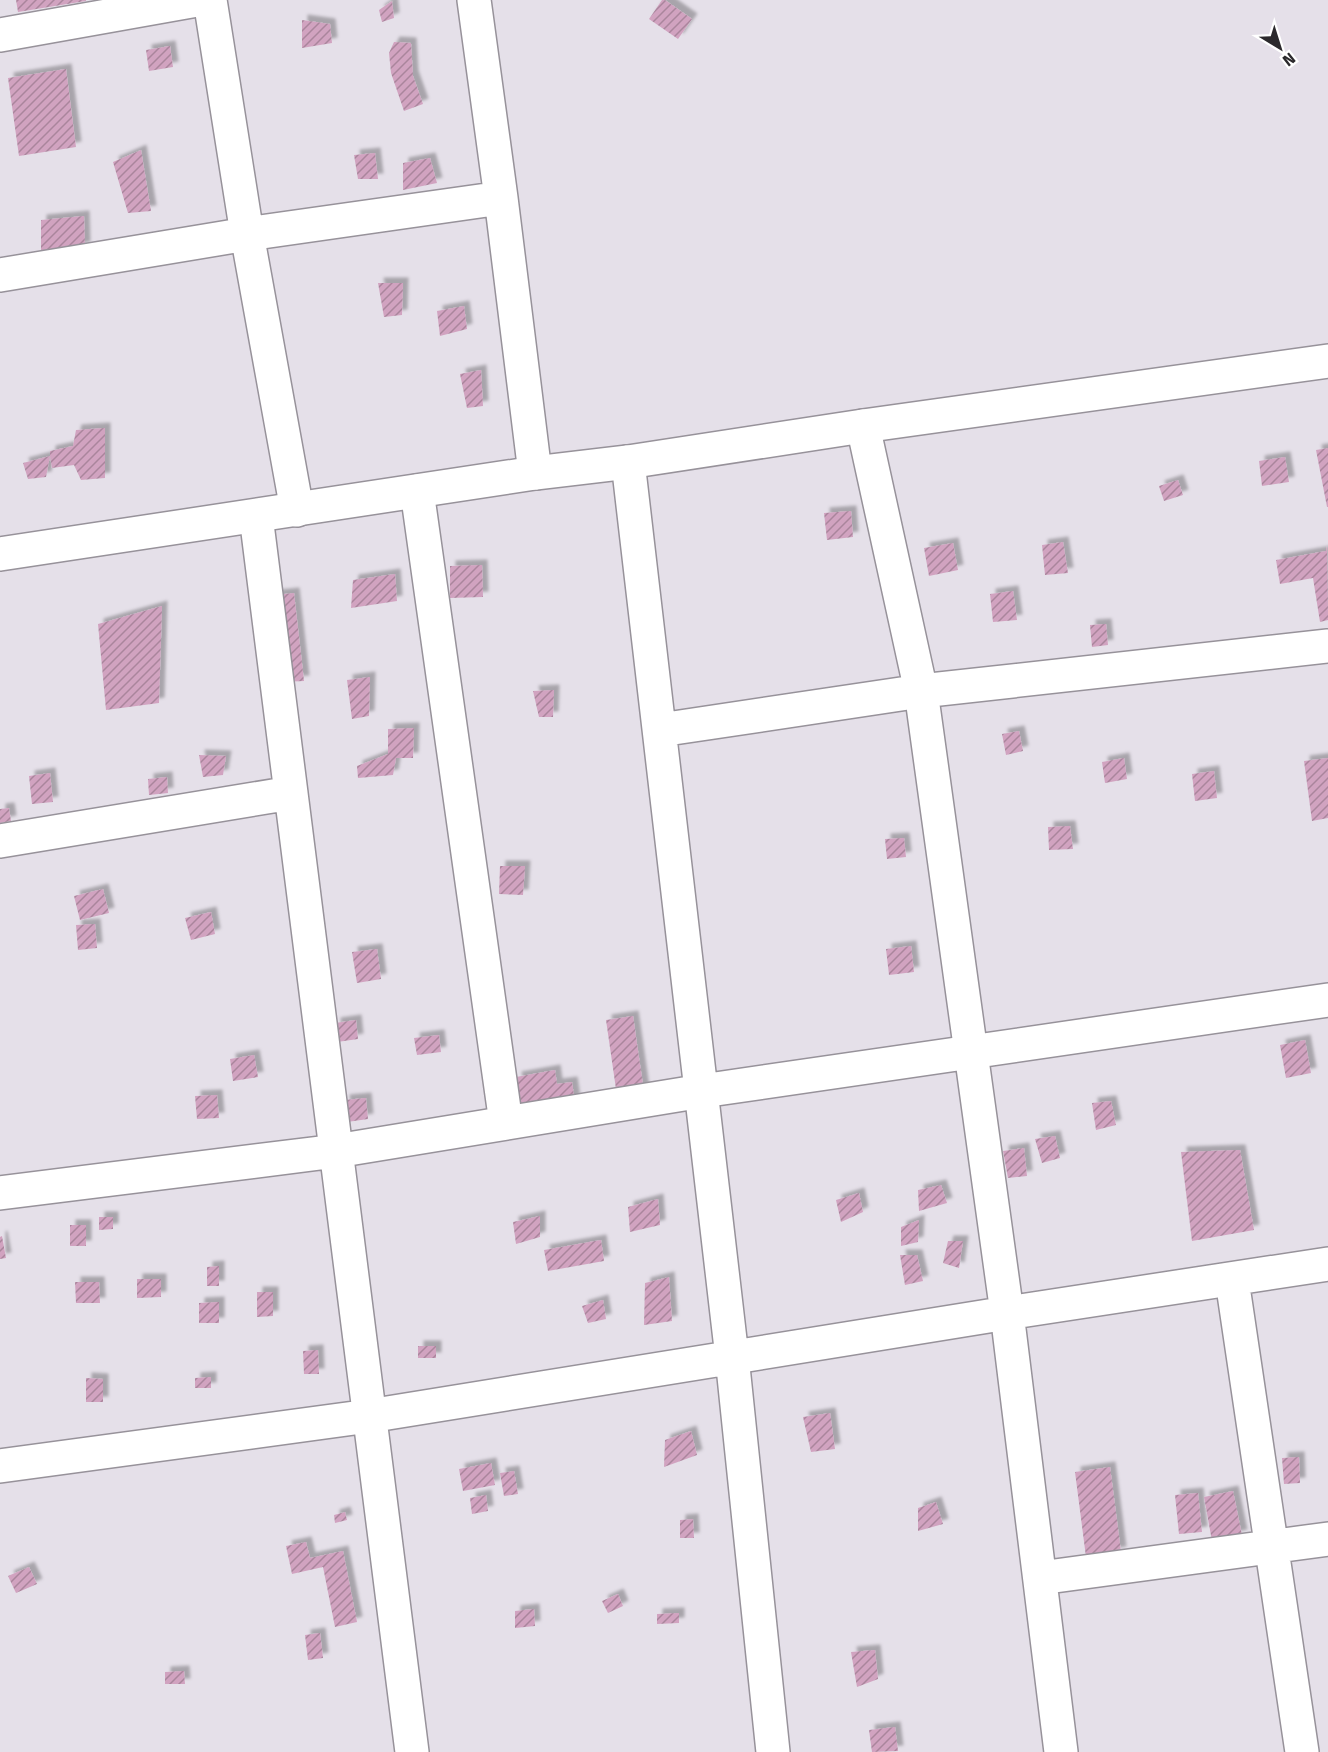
<svg xmlns="http://www.w3.org/2000/svg" width="1328" height="1752" viewBox="0 0 1328 1752" font-family="'Fira Sans',sans-serif">
<style>
.building{fill:url(#building-hatch);filter:url(#shadow)}
.lines{fill:none;stroke-linecap:round;stroke-linejoin:round}
.minor-casing{stroke:#97929a;stroke-width:36}
.primary-casing{stroke:#97929a;stroke-width:36}
.minor{stroke:#fff;stroke-width:33}
.primary{stroke:#fff;stroke-width:33}
</style>
<defs>
<pattern id="building-hatch" width="6" height="6" patternUnits="userSpaceOnUse" patternTransform="scale(1.5)"><rect width="6" height="6" fill="#d1a3c0"/><path d="M-1 1l2-2M0 6l6-6M5 7l2-2" fill="none" stroke="#aa859c"/></pattern>
<filter id="shadow"><feDropShadow dx="5.5" dy="-5.5" stdDeviation="1.5" flood-color="#0004"/></filter>
</defs>
<rect width="100%" height="100%" fill="#e5e0e9"/>
<path class="building" d="M 16,0 L 86,0 L 86,1 L 18,12 Z
M 662,0 L 665,0 L 692,19 L 678,39 L 649,19 Z
M 392,1 L 394,18 L 382,22 L 379,10 Z
M 302,20 L 330,24 L 332,43 L 302,48 Z
M 394,42 L 411,43 L 413,76 L 423,104 L 404,111 L 391,73 L 389,53 Z
M 170,46 L 173,67 L 149,71 L 146,50 Z
M 66,69 L 76,147 L 19,156 L 8,78 Z
M 141,150 L 151,211 L 128,213 L 113,162 Z
M 375,153 L 378,179 L 358,179 L 354,155 Z
M 430,158 L 437,183 L 403,190 L 403,163 Z
M 84,216 L 85,247 L 41,255 L 41,220 Z
M 378,283 L 403,283 L 402,315 L 384,317 Z
M 464,306 L 467,329 L 440,336 L 437,311 Z
M 481,370 L 483,406 L 467,408 L 460,374 Z
M 105,428 L 105,478 L 81,480 L 74,465 L 52,468 L 50,456 L 46,477 L 28,479 L 23,463 L 50,456 L 50,451 L 73,446 L 76,430 Z
M 1328,448 L 1328,507 L 1327,507 L 1316,450 Z
M 1285,457 L 1289,482 L 1262,486 L 1259,461 Z
M 1178,480 L 1183,495 L 1164,501 L 1159,486 Z
M 851,511 L 853,537 L 827,540 L 824,513 Z
M 1063,542 L 1068,573 L 1045,575 L 1042,545 Z
M 953,543 L 958,570 L 929,576 L 924,548 Z
M 1327,546 L 1328,620 L 1320,622 L 1313,578 L 1280,584 L 1276,560 L 1326,551 Z
M 482,565 L 483,597 L 450,598 L 450,566 Z
M 395,574 L 397,601 L 351,608 L 353,580 Z
M 1013,591 L 1017,620 L 993,622 L 990,594 Z
M 294,593 L 304,681 L 283,682 L 275,595 Z
M 162,606 L 159,703 L 106,710 L 98,624 Z
M 1106,624 L 1108,645 L 1092,647 L 1090,625 Z
M 370,677 L 369,716 L 352,719 L 347,680 Z
M 554,690 L 553,717 L 539,717 L 533,691 Z
M 414,728 L 413,758 L 396,758 L 393,775 L 358,778 L 357,766 L 388,754 L 388,729 Z
M 1019,731 L 1023,751 L 1006,755 L 1002,734 Z
M 199,755 L 226,756 L 223,775 L 203,777 Z
M 1124,758 L 1127,779 L 1105,783 L 1102,762 Z
M 1328,758 L 1328,818 L 1312,821 L 1304,761 Z
M 1214,771 L 1217,798 L 1195,801 L 1192,774 Z
M 50,773 L 53,802 L 32,804 L 29,776 Z
M 167,777 L 168,793 L 149,795 L 148,779 Z
M 9,808 L 11,821 L 0,823 L 0,809 Z
M 1070,826 L 1073,849 L 1049,850 L 1048,827 Z
M 904,838 L 906,857 L 887,859 L 885,839 Z
M 500,866 L 525,866 L 523,895 L 499,894 Z
M 103,889 L 109,913 L 80,920 L 74,896 Z
M 211,912 L 215,934 L 191,940 L 185,918 Z
M 95,924 L 97,948 L 78,950 L 76,925 Z
M 911,946 L 914,972 L 889,975 L 886,949 Z
M 377,949 L 381,979 L 357,983 L 352,952 Z
M 633,1016 L 644,1092 L 617,1096 L 606,1020 Z
M 356,1020 L 358,1039 L 337,1042 L 335,1023 Z
M 439,1035 L 441,1052 L 417,1055 L 414,1038 Z
M 1305,1040 L 1311,1073 L 1286,1078 L 1280,1045 Z
M 254,1055 L 258,1077 L 233,1081 L 230,1059 Z
M 555,1070 L 557,1084 L 572,1082 L 575,1102 L 522,1111 L 516,1077 Z
M 217,1095 L 219,1118 L 197,1119 L 195,1096 Z
M 366,1098 L 368,1119 L 347,1122 L 344,1100 Z
M 1111,1101 L 1116,1125 L 1096,1130 L 1092,1103 Z
M 1055,1136 L 1060,1158 L 1042,1163 L 1035,1139 Z
M 1024,1148 L 1027,1176 L 1008,1178 L 1003,1151 Z
M 1240,1150 L 1254,1230 L 1192,1241 L 1181,1152 Z
M 941,1185 L 947,1203 L 919,1211 L 918,1190 Z
M 859,1193 L 863,1212 L 841,1222 L 836,1200 Z
M 658,1199 L 660,1225 L 630,1232 L 628,1207 Z
M 540,1216 L 540,1237 L 516,1244 L 513,1222 Z
M 99,1217 L 113,1217 L 113,1229 L 99,1230 Z
M 919,1220 L 918,1242 L 901,1246 L 901,1227 Z
M 70,1225 L 86,1225 L 86,1246 L 70,1246 Z
M 2,1236 L 6,1258 L 0,1259 L 0,1237 Z
M 601,1240 L 604,1261 L 548,1271 L 544,1250 Z
M 948,1241 L 963,1241 L 959,1268 L 943,1263 Z
M 900,1255 L 917,1255 L 923,1281 L 905,1285 Z
M 219,1266 L 219,1286 L 207,1286 L 207,1267 Z
M 669,1277 L 672,1321 L 644,1325 L 645,1283 Z
M 137,1279 L 161,1279 L 161,1297 L 137,1298 Z
M 75,1282 L 99,1282 L 100,1303 L 76,1303 Z
M 257,1292 L 273,1292 L 273,1316 L 257,1317 Z
M 603,1300 L 606,1319 L 588,1323 L 582,1306 Z
M 219,1302 L 219,1323 L 199,1323 L 199,1303 Z
M 418,1346 L 436,1346 L 436,1358 L 418,1358 Z
M 318,1350 L 319,1374 L 304,1374 L 303,1351 Z
M 211,1377 L 211,1388 L 195,1388 L 195,1378 Z
M 86,1378 L 103,1379 L 103,1402 L 86,1402 Z
M 830,1413 L 835,1449 L 811,1452 L 803,1417 Z
M 691,1431 L 697,1455 L 664,1467 L 665,1440 Z
M 1299,1457 L 1300,1483 L 1284,1484 L 1282,1458 Z
M 491,1463 L 495,1485 L 463,1491 L 459,1469 Z
M 1110,1467 L 1121,1552 L 1086,1557 L 1075,1472 Z
M 514,1471 L 518,1494 L 504,1496 L 500,1473 Z
M 1233,1491 L 1242,1535 L 1212,1541 L 1204,1497 Z
M 1198,1493 L 1202,1532 L 1179,1534 L 1175,1495 Z
M 486,1495 L 488,1511 L 472,1514 L 470,1498 Z
M 936,1502 L 943,1524 L 918,1531 L 918,1508 Z
M 345,1512 L 347,1520 L 335,1523 L 334,1515 Z
M 693,1519 L 694,1538 L 680,1538 L 680,1520 Z
M 306,1542 L 310,1558 L 343,1551 L 357,1622 L 335,1627 L 323,1567 L 292,1574 L 286,1546 Z
M 29,1567 L 37,1584 L 16,1593 L 8,1576 Z
M 618,1594 L 623,1606 L 608,1613 L 602,1601 Z
M 534,1609 L 535,1626 L 515,1628 L 515,1611 Z
M 679,1613 L 679,1623 L 657,1624 L 657,1614 Z
M 320,1633 L 323,1658 L 308,1660 L 305,1635 Z
M 875,1650 L 878,1679 L 857,1687 L 851,1652 Z
M 184,1671 L 185,1684 L 165,1684 L 165,1672 Z
M 895,1727 L 898,1751 L 872,1752 L 869,1730 Z"/>
<g class="lines">
<defs>
<path id="minor" d="M 210,0 L 247,234 L 297,510
M 474,0 L 501,198 L 535,473
M 0,35 L 197,0
M 0,275 L 247,234 L 501,198
M 863,426 L 921,691 L 1007,1313 L 1061,1752
M 628,462 L 732,1357 L 773,1752
M 417,491 L 506,1123
M 256,516 L 412,1752
M 660,730 L 921,691 L 1328,646
M 0,841 L 291,793
M 0,1193 L 336,1151 L 702,1091 L 1328,1000
M 1232,1280 L 1302,1752
M 0,1466 L 369,1416 L 1007,1313 L 1328,1264
M 1040,1578 L 1328,1539"/>
<path id="primary" d="M 0,554 L 535,473 L 628,462 L 863,426 L 1328,361"/>
</defs>
<use href="#minor" class="minor-casing"/>
<use href="#primary" class="primary-casing"/>
<use href="#minor" class="minor"/>
<use href="#primary" class="primary"/>
</g>
<g transform="translate(1280 48) rotate(142)" stroke="#ffffff" stroke-width="4.5" paint-order="stroke">
<path d="M0-4.5L10 22L0 15L-10 22Z" fill="#2b292c"/>
<text y="-9" font-size="16" font-weight="bold" text-anchor="middle" fill="#2b292c">N</text>
</g>
</svg>
